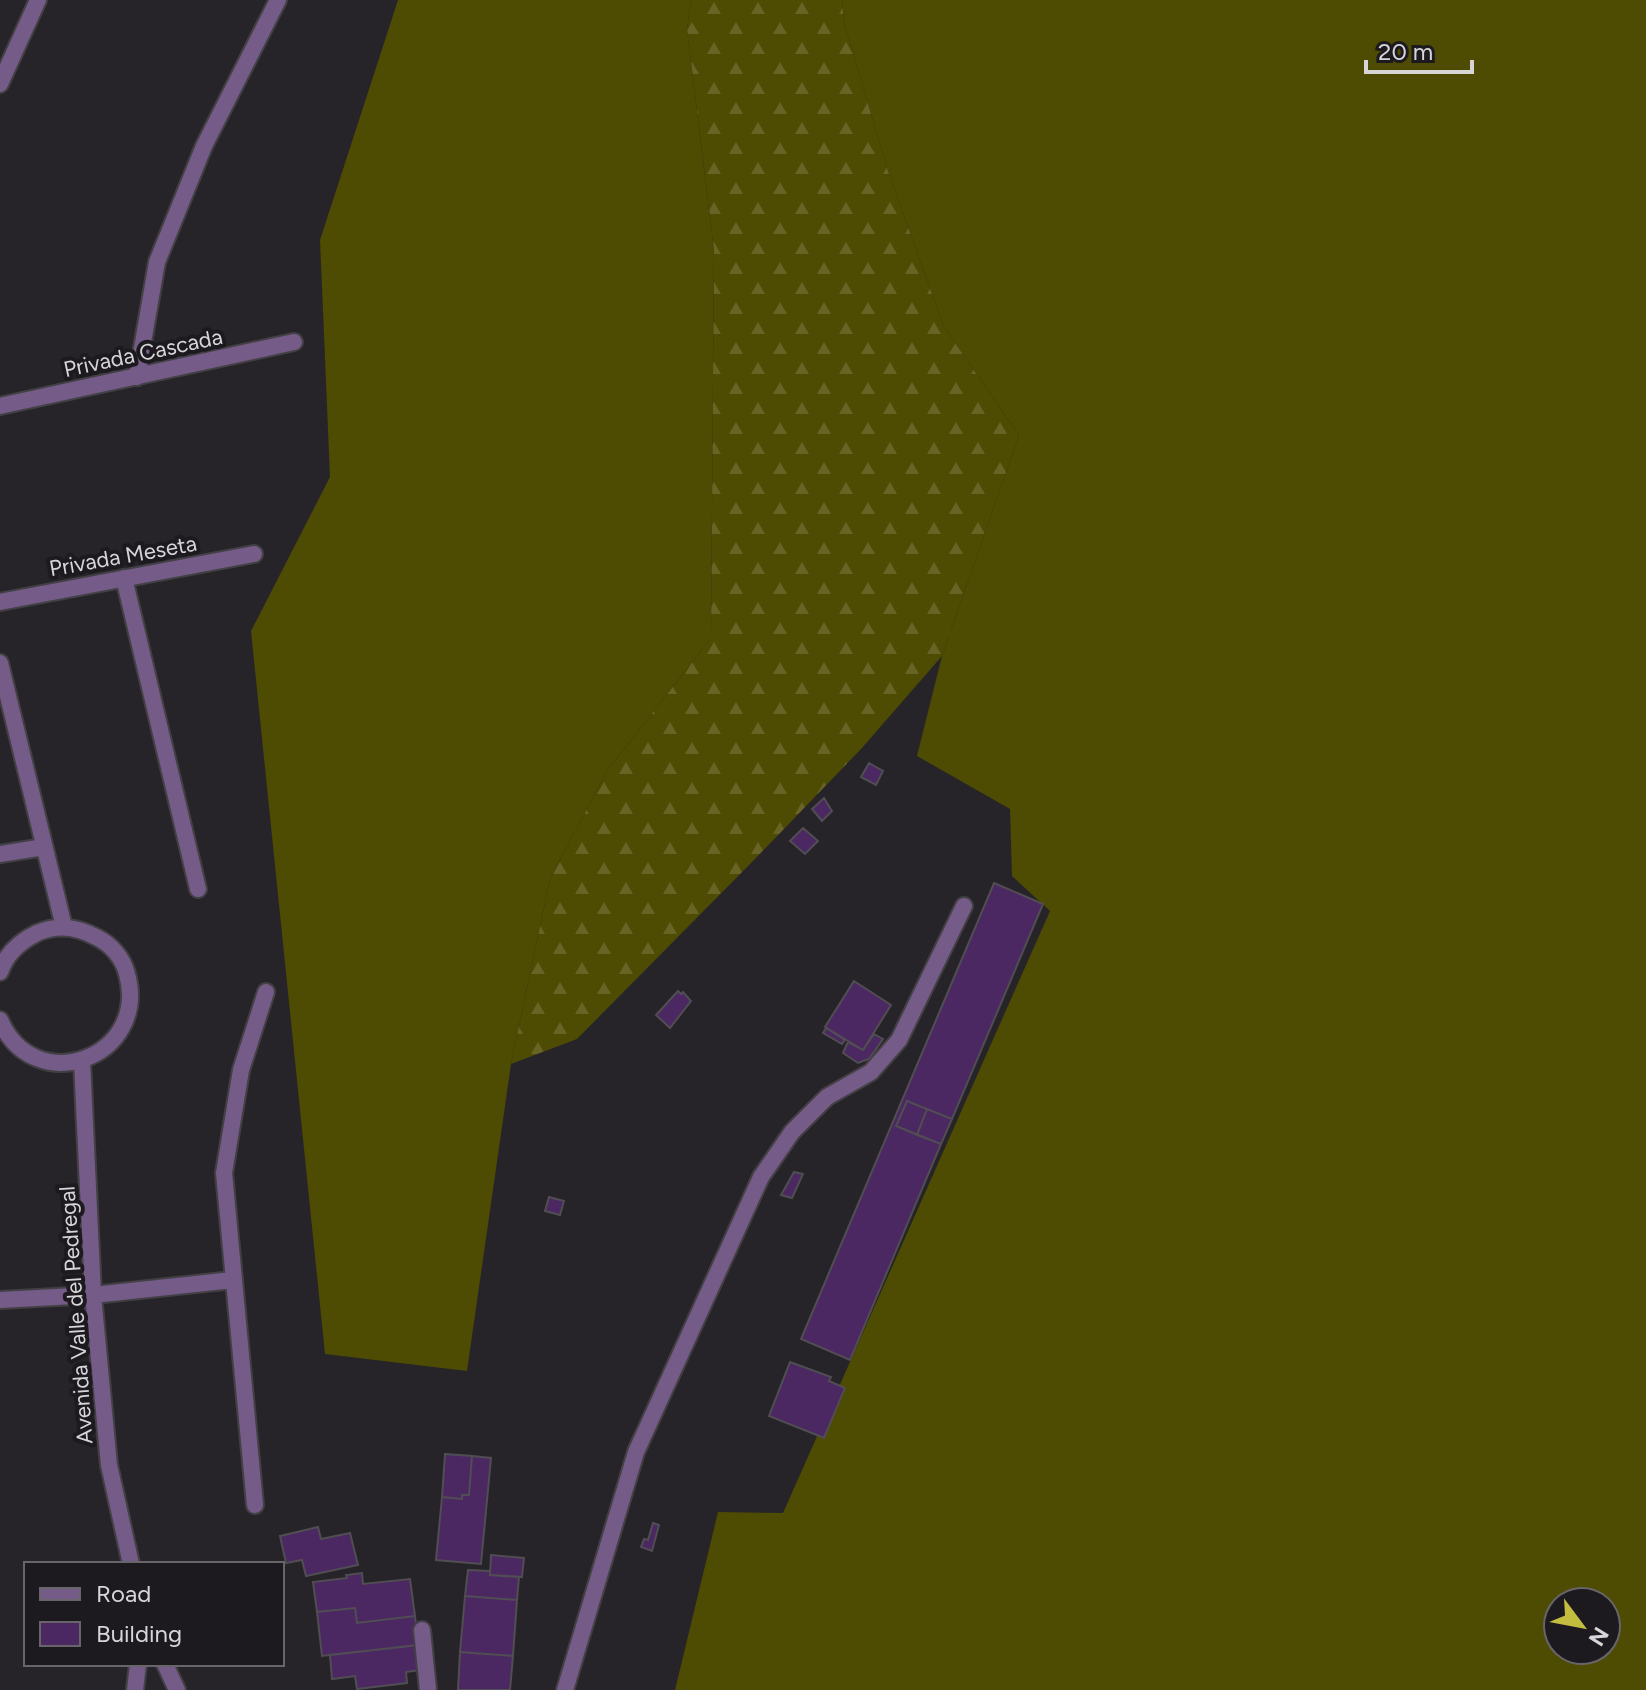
<svg xmlns="http://www.w3.org/2000/svg" width="1646" height="1690" viewBox="0 0 1646 1690" font-family="Figtree,sans-serif">
<style>
.grass{fill:#4e4b02;fill-rule:evenodd}
.forest{fill:url(#forest-firs)}
.building{fill:#4c2862;stroke:#504d53;stroke-width:2}
.lines{fill:none;stroke-linecap:round;stroke-linejoin:round}
.service-casing{stroke:#424044;stroke-width:20}
.minor-casing{stroke:#424044;stroke-width:20}
.service{stroke:#755b87;stroke-width:16}
.minor{stroke:#755b87;stroke-width:16}
.labels{text-anchor:middle;dominant-baseline:central;stroke-width:8;stroke-linejoin:round;paint-order:stroke}
.street-label{font-size:22px;fill:#d7d5d8;stroke:#1d1a1f}
</style>
<defs>
<pattern id="forest-firs" width="22" height="20" patternUnits="userSpaceOnUse" patternTransform="scale(2)"><rect width="22" height="20" fill="#4e4b02"/><path d="M5 1l3.5 6h-7zM16 11l3.5 6h-7z" fill="#676426"/></pattern>
</defs>
<rect width="100%" height="100%" fill="#262428"/>
<path class="grass" d="M 398,0 L 691,0 L 687,29 L 714,250 L 711,638 L 607,771 L 550,879 L 511,1064 L 467,1371 L 325,1354 L 251,631 L 330,477 L 320,240 Z
M 842,0 L 1646,0 L 1646,1690 L 675,1690 L 718,1512 L 783,1513 L 1050,911 L 1012,876 L 1010,809 L 917,756 L 942,656 L 1019,435 L 944,327 L 888,171 L 844,23 ZM 1558,1602 L 1606,1602 L 1606,1650 L 1558,1650 Z"/>
<path class="forest" d="M 691,0 L 842,0 L 844,23 L 888,171 L 944,327 L 1019,435 L 942,656 L 861,749 L 752,862 L 577,1039 L 511,1064 L 550,879 L 607,771 L 711,638 L 714,250 L 687,29 Z"/>
<path class="building" d="M 869,763 L 883,771 L 876,785 L 861,777 Z
M 824,798 L 832,811 L 822,821 L 812,809 Z
M 803,828 L 818,841 L 805,854 L 790,841 Z
M 994,883 L 1043,904 L 952,1119 L 907,1101 L 896,1126 L 941,1144 L 850,1360 L 801,1339 Z
M 854,981 L 891,1005 L 863,1050 L 825,1027 Z
M 678,991 L 681,994 L 683,992 L 691,1001 L 670,1028 L 656,1015 Z
M 826,1028 L 845,1040 L 842,1044 L 823,1033 Z
M 874,1034 L 883,1039 L 869,1059 L 858,1063 L 843,1053 L 848,1042 L 863,1050 Z
M 907,1101 L 927,1109 L 917,1135 L 896,1126 Z
M 927,1109 L 952,1119 L 941,1144 L 917,1135 Z
M 794,1172 L 803,1174 L 792,1198 L 781,1195 Z
M 549,1197 L 564,1201 L 560,1215 L 545,1211 Z
M 790,1362 L 831,1377 L 829,1381 L 845,1388 L 824,1438 L 769,1416 Z
M 445,1454 L 472,1456 L 469,1495 L 462,1495 L 462,1499 L 442,1497 Z
M 472,1456 L 491,1458 L 481,1564 L 436,1560 L 442,1497 L 462,1499 L 462,1495 L 469,1495 Z
M 653,1523 L 659,1525 L 652,1551 L 641,1547 L 644,1539 L 648,1540 Z
M 318,1527 L 321,1539 L 350,1533 L 358,1565 L 306,1576 L 302,1560 L 286,1563 L 280,1536 Z
M 491,1555 L 524,1558 L 522,1577 L 490,1575 Z
M 468,1570 L 490,1571 L 490,1575 L 519,1577 L 517,1600 L 465,1596 Z
M 362,1573 L 363,1584 L 410,1579 L 415,1616 L 357,1623 L 355,1608 L 317,1612 L 313,1582 L 347,1578 L 346,1575 Z
M 465,1596 L 517,1600 L 513,1656 L 460,1652 Z
M 355,1608 L 357,1623 L 415,1616 L 418,1645 L 322,1656 L 317,1612 Z
M 418,1645 L 421,1670 L 406,1672 L 407,1683 L 357,1689 L 355,1676 L 332,1679 L 330,1655 Z
M 460,1652 L 513,1656 L 510,1690 L 458,1690 Z"/>
<g class="lines">
<defs>
<path id="service" d="M 422,1630 L 428,1690
M 565,1690 L 636,1452 L 761,1177 L 792,1132 L 827,1097 L 871,1072 L 899,1040 L 964,906"/>
<path id="minor" d="M 0,84 L 38,0
M 137,377 L 157,262 L 204,146 L 278,0
M 0,406 L 294,342
M 124,578 L 198,889
M 0,602 L 254,554
M 0,663 L 64,927
M 0,854 L 44,847
M 0,972 C 6,954 21,941 37,933 C 57,924 78,927 96,937 C 111,944 123,958 127,974 C 150,1058 34,1100 0,1020
M 82,1061 L 93,1295 L 109,1465 L 131,1564
M 0,1300 L 93,1295 L 233,1280
M 255,1505 L 224,1173 L 241,1070 L 266,992
M 165,1664 L 177,1690
M 135,1690 L 138,1664"/>
</defs>
<use href="#service" class="service-casing"/>
<use href="#minor" class="minor-casing"/>
<use href="#service" class="service"/>
<use href="#minor" class="minor"/>
</g>
<g class="labels">
<g class="street-label">
<text transform="translate(143 353) rotate(-12)">Privada Cascada</text>
<text transform="translate(123 556) rotate(-10)">Privada Meseta</text>
<text transform="translate(76 1315) rotate(-94)">Avenida Valle del Pedregal</text>
</g>
</g>
<rect x="24" y="1562" width="260" height="104" fill="#1d1a1f" stroke="#676569" stroke-width="2"/>
<rect x="40" y="1588" width="40" height="12" fill="#755b87" stroke="#676569" stroke-width="2"/>
<text x="96" y="1602" font-size="24" fill="#d7d5d8">Road</text>
<rect x="40" y="1622" width="40" height="24" fill="#4c2862" stroke="#676569" stroke-width="2"/>
<text x="96" y="1642" font-size="24" fill="#d7d5d8">Building</text>
<g transform="translate(1582 1626) rotate(122)"><circle r="38" fill="#1d1a1f" stroke="#676569" stroke-width="2"/>
<path d="M0-6L14 30L0 20L-14 30Z" fill="#c2bd3f"/>
<text y="-12" font-size="22" font-weight="bold" text-anchor="middle" fill="#d7d5d8">N</text>
</g>
<path d="M1366 60v12h106v-12" fill="none" stroke="#d7d5d8" stroke-width="4"/>
<text x="1378" y="60" font-size="24" fill="#d7d5d8" stroke="#1d1a1f" stroke-width="6" paint-order="stroke">20 m</text>
</svg>
